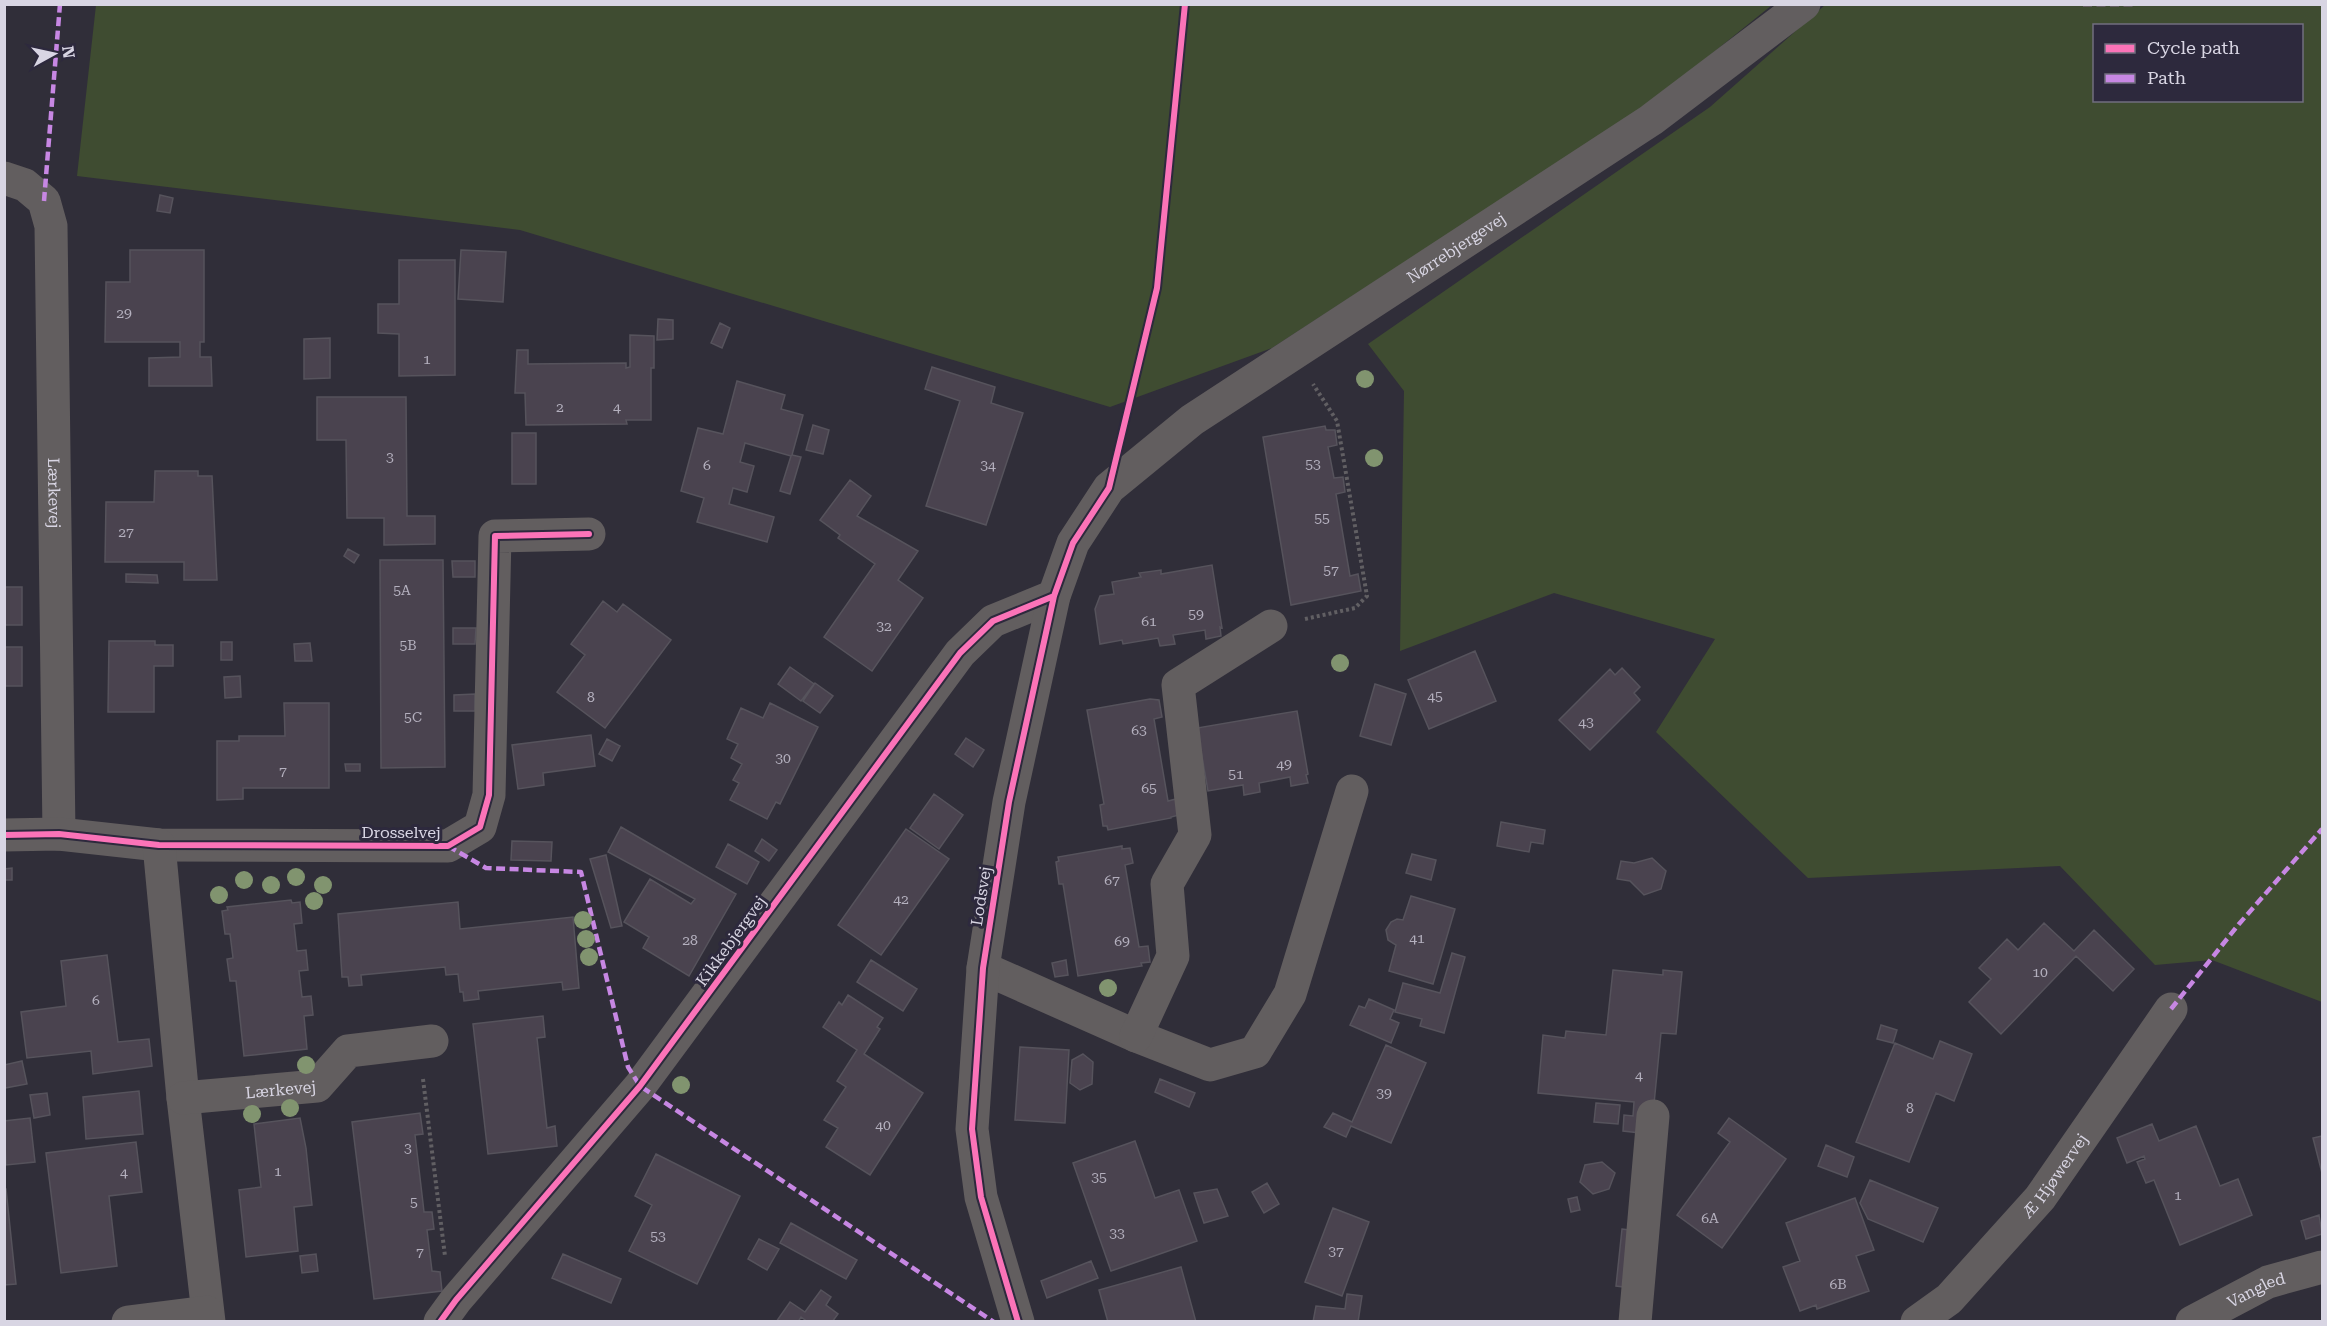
<svg xmlns="http://www.w3.org/2000/svg" width="2327" height="1326" viewBox="0 0 2327 1326" font-family="'Roboto Serif',serif">
<style>
.green{fill:#3f4c31;fill-rule:evenodd}
.building{fill:#4a434f;stroke:#56535c;stroke-width:1.5}
.lines{fill:none;stroke-linecap:round;stroke-linejoin:round}
.path{stroke:#615f63;stroke-width:4;stroke-dasharray:3 3;stroke-linecap:butt}
.minor{stroke:#625e5f;stroke-width:33}
.quiet{stroke:#c787e3;stroke-width:4.5;stroke-dasharray:9 4.5;stroke-linecap:butt}
.cycleway-casing{stroke:#2d293d;stroke-width:10}
.cycleway{stroke:#fb73b8;stroke-width:6}
.tree{fill:#81946f}
.labels{text-anchor:middle;dominant-baseline:central;stroke-width:6;stroke-linejoin:round;paint-order:stroke}
.number-label{font-size:14px;fill:#b4b0be}
.street-label{font-size:16px;fill:#d8d5e3;stroke:#2d293d}
</style>
<rect width="100%" height="100%" fill="#302e39"/>
<path class="green" d="M 96,5 L 1772,5 L 1652,102 L 1272,348 L 1110,407 L 520,230 L 77,176 Z
M 1825,5 L 2322,5 L 2322,1002 L 2212,960 L 2155,965 L 2060,866 L 1808,878 L 1656,732 L 1715,639 L 1554,593 L 1400,651 L 1404,391 L 1368,344 L 1710,107 ZM 2094,26 L 2302,26 L 2302,100 L 2094,100 Z"/>
<path class="building" d="M 160,195 L 173,198 L 170,213 L 157,211 Z
M 130,250 L 204,250 L 204,342 L 200,342 L 200,357 L 211,357 L 212,386 L 149,386 L 149,358 L 180,357 L 180,342 L 105,342 L 106,282 L 130,282 Z
M 461,250 L 506,252 L 503,302 L 458,299 Z
M 399,260 L 455,260 L 455,375 L 399,376 L 399,334 L 378,333 L 378,304 L 399,304 Z
M 658,319 L 673,320 L 673,339 L 657,340 Z
M 720,323 L 730,328 L 722,348 L 711,343 Z
M 630,335 L 654,336 L 654,368 L 651,368 L 651,420 L 626,420 L 627,424 L 526,425 L 525,393 L 515,393 L 517,350 L 528,350 L 528,364 L 626,363 L 626,368 L 630,367 Z
M 330,338 L 330,378 L 304,379 L 304,339 Z
M 932,367 L 995,387 L 991,403 L 1023,413 L 986,525 L 926,506 L 960,401 L 925,389 Z
M 737,381 L 785,395 L 781,409 L 803,415 L 792,455 L 801,457 L 790,494 L 780,491 L 791,456 L 745,443 L 740,462 L 754,466 L 747,492 L 733,488 L 729,504 L 774,517 L 767,542 L 697,522 L 704,498 L 681,491 L 698,428 L 723,434 Z
M 317,397 L 406,397 L 407,516 L 435,516 L 435,544 L 384,545 L 384,518 L 347,518 L 346,440 L 317,440 Z
M 813,425 L 829,430 L 823,454 L 806,450 Z
M 1325,426 L 1326,430 L 1335,430 L 1337,445 L 1328,447 L 1334,478 L 1343,477 L 1345,492 L 1336,494 L 1350,576 L 1358,574 L 1361,591 L 1291,605 L 1263,437 Z
M 512,433 L 536,433 L 536,484 L 512,484 Z
M 155,471 L 198,471 L 198,476 L 212,476 L 217,580 L 184,580 L 184,562 L 105,562 L 106,502 L 154,502 Z
M 850,480 L 871,496 L 857,516 L 918,551 L 898,580 L 923,598 L 872,671 L 824,637 L 875,564 L 838,538 L 840,535 L 820,520 Z
M 348,549 L 359,555 L 354,563 L 344,556 Z
M 380,560 L 443,560 L 445,767 L 381,768 Z
M 452,561 L 475,561 L 475,577 L 453,577 Z
M 1212,565 L 1222,628 L 1220,627 L 1221,636 L 1206,639 L 1205,630 L 1173,635 L 1175,644 L 1160,646 L 1158,638 L 1123,644 L 1122,640 L 1100,644 L 1095,609 L 1100,596 L 1114,594 L 1112,582 L 1141,577 L 1139,573 L 1161,570 L 1161,574 Z
M 126,574 L 157,575 L 158,583 L 126,582 Z
M 4,587 L 22,587 L 22,625 L 4,625 Z
M 603,601 L 617,612 L 623,604 L 671,640 L 605,728 L 557,692 L 585,655 L 571,644 Z
M 453,628 L 476,628 L 475,644 L 453,644 Z
M 109,641 L 155,641 L 155,645 L 173,645 L 173,666 L 154,666 L 154,712 L 108,712 Z
M 221,642 L 232,642 L 232,660 L 221,660 Z
M 310,643 L 312,661 L 295,661 L 294,644 Z
M 4,647 L 22,647 L 22,686 L 4,686 Z
M 1475,651 L 1496,701 L 1429,729 L 1408,680 Z
M 790,667 L 814,684 L 801,701 L 778,684 Z
M 1622,668 L 1640,687 L 1634,693 L 1640,700 L 1590,750 L 1559,720 L 1610,669 L 1615,675 Z
M 240,676 L 241,697 L 225,698 L 224,677 Z
M 815,683 L 833,696 L 820,713 L 803,701 Z
M 1375,684 L 1406,694 L 1391,745 L 1360,736 Z
M 475,694 L 475,711 L 454,711 L 454,695 Z
M 1150,699 L 1159,700 L 1162,717 L 1154,719 L 1168,801 L 1176,799 L 1179,815 L 1171,817 L 1171,818 L 1108,830 L 1107,826 L 1103,826 L 1100,805 L 1104,804 L 1087,710 Z
M 284,703 L 329,703 L 329,788 L 243,788 L 243,799 L 217,800 L 217,741 L 239,741 L 239,736 L 285,736 Z
M 770,703 L 818,727 L 780,804 L 776,802 L 767,819 L 730,800 L 739,783 L 733,780 L 742,764 L 731,758 L 738,744 L 727,739 L 741,708 L 763,718 Z
M 1297,711 L 1308,774 L 1306,775 L 1308,783 L 1291,786 L 1290,777 L 1259,783 L 1260,792 L 1244,795 L 1243,785 L 1208,791 L 1197,728 Z
M 591,735 L 595,766 L 543,773 L 544,785 L 518,789 L 512,745 Z
M 966,738 L 984,750 L 973,767 L 955,754 Z
M 607,739 L 620,746 L 612,761 L 599,754 Z
M 345,764 L 360,764 L 360,771 L 346,771 Z
M 934,794 L 963,815 L 939,849 L 910,828 Z
M 1501,822 L 1545,830 L 1543,844 L 1531,842 L 1529,852 L 1497,846 Z
M 621,827 L 736,894 L 689,976 L 643,948 L 649,937 L 624,922 L 650,879 L 691,904 L 695,899 L 608,852 Z
M 906,829 L 949,859 L 881,955 L 838,925 Z
M 762,839 L 777,850 L 769,861 L 755,851 Z
M 512,841 L 552,842 L 551,861 L 511,860 Z
M 728,844 L 759,862 L 747,884 L 716,867 Z
M 1122,846 L 1122,849 L 1130,848 L 1133,863 L 1125,865 L 1139,947 L 1148,946 L 1150,962 L 1141,963 L 1142,966 L 1078,976 L 1063,884 L 1059,884 L 1056,862 L 1059,861 L 1058,857 Z
M 1412,854 L 1436,860 L 1431,880 L 1406,873 Z
M 606,855 L 622,926 L 611,928 L 590,859 Z
M 1652,858 L 1666,871 L 1661,889 L 1644,895 L 1630,881 L 1617,879 L 1621,861 L 1634,863 Z
M 12,868 L 12,880 L 4,880 L 4,869 Z
M 1411,896 L 1455,909 L 1433,984 L 1389,971 L 1396,945 L 1388,940 L 1386,930 L 1391,922 L 1397,919 L 1403,920 Z
M 291,900 L 292,903 L 300,902 L 302,923 L 294,924 L 297,951 L 306,950 L 308,970 L 299,971 L 302,997 L 311,996 L 313,1015 L 304,1016 L 307,1049 L 244,1056 L 236,981 L 230,981 L 227,959 L 233,958 L 230,934 L 225,934 L 222,911 L 228,910 L 227,907 Z
M 458,902 L 460,929 L 573,917 L 579,988 L 563,990 L 562,982 L 478,991 L 479,999 L 464,1001 L 463,992 L 460,992 L 458,974 L 446,975 L 445,967 L 361,975 L 362,985 L 349,986 L 348,977 L 342,977 L 338,914 Z
M 2044,923 L 2074,951 L 2094,930 L 2134,969 L 2113,991 L 2076,956 L 2001,1034 L 1969,1002 L 1991,979 L 1979,968 L 2007,939 L 2018,950 Z
M 1452,953 L 1465,957 L 1444,1033 L 1420,1026 L 1422,1019 L 1395,1012 L 1403,983 L 1440,993 Z
M 107,955 L 118,1042 L 149,1039 L 152,1066 L 93,1074 L 91,1051 L 27,1058 L 21,1012 L 66,1006 L 61,961 Z
M 871,960 L 917,989 L 903,1011 L 857,982 Z
M 1066,960 L 1068,975 L 1055,977 L 1052,963 Z
M 1613,970 L 1663,975 L 1663,970 L 1682,972 L 1676,1034 L 1661,1033 L 1654,1104 L 1649,1134 L 1623,1131 L 1624,1115 L 1633,1116 L 1634,1102 L 1538,1093 L 1543,1035 L 1565,1038 L 1566,1031 L 1606,1035 Z
M 848,995 L 883,1018 L 877,1027 L 880,1029 L 864,1054 L 923,1093 L 870,1175 L 826,1147 L 838,1128 L 824,1120 L 846,1087 L 837,1081 L 857,1050 L 823,1027 L 839,1002 L 842,1005 Z
M 1369,999 L 1394,1010 L 1390,1019 L 1399,1023 L 1391,1043 L 1350,1025 L 1359,1006 L 1365,1008 Z
M 543,1016 L 545,1037 L 537,1038 L 547,1128 L 555,1126 L 557,1146 L 488,1154 L 473,1024 Z
M 1881,1025 L 1897,1030 L 1893,1043 L 1877,1039 Z
M 1940,1041 L 1972,1054 L 1954,1101 L 1936,1093 L 1909,1162 L 1856,1142 L 1895,1043 L 1933,1059 Z
M 1386,1045 L 1426,1063 L 1391,1143 L 1351,1126 L 1346,1137 L 1324,1127 L 1333,1113 L 1352,1122 Z
M 1020,1047 L 1069,1050 L 1065,1123 L 1015,1120 Z
M 1083,1054 L 1093,1062 L 1092,1084 L 1080,1090 L 1070,1083 L 1072,1060 Z
M 22,1061 L 27,1084 L 5,1088 L 4,1065 Z
M 1160,1079 L 1195,1093 L 1189,1107 L 1155,1092 Z
M 139,1091 L 143,1134 L 86,1139 L 83,1097 Z
M 47,1093 L 50,1115 L 34,1118 L 30,1095 Z
M 1596,1103 L 1620,1105 L 1618,1124 L 1594,1122 Z
M 420,1113 L 423,1134 L 415,1135 L 423,1203 L 424,1212 L 432,1212 L 434,1229 L 427,1230 L 432,1271 L 440,1272 L 442,1291 L 374,1299 L 352,1122 Z
M 30,1118 L 35,1162 L 6,1165 L 4,1121 Z
M 300,1118 L 306,1148 L 312,1205 L 294,1207 L 298,1251 L 246,1257 L 239,1190 L 261,1187 L 254,1124 Z
M 1729,1118 L 1786,1159 L 1722,1248 L 1677,1215 L 1730,1142 L 1718,1133 Z
M 2152,1124 L 2159,1141 L 2196,1126 L 2220,1186 L 2238,1179 L 2252,1215 L 2180,1245 L 2154,1180 L 2146,1183 L 2137,1162 L 2145,1159 L 2144,1156 L 2127,1163 L 2117,1138 Z
M 2322,1136 L 2322,1173 L 2313,1138 Z
M 1135,1141 L 1155,1198 L 1179,1190 L 1197,1241 L 1111,1271 L 1073,1163 Z
M 136,1142 L 142,1192 L 109,1196 L 117,1266 L 61,1273 L 46,1153 Z
M 1826,1145 L 1854,1157 L 1847,1177 L 1818,1166 Z
M 656,1154 L 740,1196 L 697,1284 L 629,1251 L 652,1205 L 635,1196 Z
M 1602,1162 L 1615,1173 L 1609,1189 L 1593,1194 L 1580,1182 L 1585,1165 Z
M 1870,1180 L 1938,1208 L 1923,1242 L 1868,1219 L 1860,1203 Z
M 1267,1183 L 1279,1204 L 1264,1213 L 1252,1192 Z
M 4,1189 L 6,1189 L 16,1284 L 4,1285 Z
M 1217,1189 L 1228,1216 L 1204,1223 L 1194,1193 Z
M 1577,1197 L 1580,1210 L 1571,1212 L 1568,1199 Z
M 1855,1198 L 1874,1250 L 1856,1256 L 1869,1291 L 1817,1309 L 1816,1305 L 1800,1311 L 1783,1267 L 1800,1261 L 1786,1223 Z
M 1333,1208 L 1369,1222 L 1342,1296 L 1305,1282 Z
M 2319,1215 L 2322,1234 L 2306,1239 L 2301,1221 Z
M 791,1223 L 857,1260 L 846,1279 L 780,1243 Z
M 1622,1229 L 1637,1231 L 1631,1288 L 1616,1286 Z
M 759,1239 L 779,1249 L 767,1270 L 748,1259 Z
M 316,1254 L 318,1271 L 302,1273 L 300,1256 Z
M 563,1254 L 621,1279 L 611,1303 L 552,1278 Z
M 1091,1261 L 1098,1278 L 1047,1298 L 1041,1281 Z
M 1181,1267 L 1196,1322 L 1108,1322 L 1099,1290 Z
M 821,1290 L 831,1297 L 826,1305 L 838,1314 L 832,1322 L 808,1322 L 801,1317 L 798,1322 L 776,1322 L 790,1302 L 805,1312 Z
M 1347,1294 L 1362,1296 L 1358,1322 L 1313,1322 L 1316,1306 L 1345,1309 Z"/>
<g class="lines">
<path class="path" d="M 1305,619 L 1355,608 L 1367,596 L 1337,421 L 1313,384
M 423,1079 L 445,1256"/>
<g class="minor">
<path id="s1" d="M 4,178 L 25,185 L 44,201 L 51,226 L 59,834"/>
<path d="M 4,835 L 59,834 L 159,845 L 448,846 L 480,827 L 489,795 L 495,536 L 589,534"/>
<path d="M 159,845 L 183,1098 L 209,1322"/>
<path d="M 983,968 L 1136,1036 L 1210,1065 L 1255,1052 L 1290,994 L 1352,791"/>
<path d="M 1136,1036 L 1173,956 L 1167,884 L 1195,835 L 1178,685 L 1271,626"/>
<path id="s2" d="M 183,1098 L 317,1086 L 348,1051 L 432,1041"/>
<path d="M 128,1322 L 207,1312"/>
<path d="M 440,1322 L 456,1300 L 640,1086 L 960,653 L 993,621 L 1054,596"/>
<path id="s3" d="M 1018,1322 L 981,1197 L 972,1129 L 983,968 L 1009,802 L 1054,596 L 1073,543 L 1109,488 L 1192,420 L 1651,120 L 1804,4"/>
<path d="M 1635,1322 L 1653,1116"/>
<path id="s4" d="M 1917,1322 L 1949,1299 L 2040,1198 L 2171,1009"/>
<path id="s5" d="M 2192,1322 L 2268,1282 L 2322,1267"/>
</g>
<path class="quiet" d="M 2083,4 L 2134,4
M 44,201 L 60,4
M 448,846 L 486,868 L 581,872 L 628,1067 L 640,1086 L 994,1322
M 2171,1009 L 2239,924 L 2322,829"/>
<defs>
<path id="cycleway" d="M 4,835 L 59,834 L 159,845 L 448,846 L 480,827 L 489,795 L 495,536 L 589,534
M 440,1322 L 456,1300 L 640,1086 L 960,653 L 993,621 L 1054,596
M 1018,1322 L 981,1197 L 972,1129 L 983,968 L 1009,802 L 1054,596 L 1073,543 L 1109,488 L 1157,288 L 1185,4"/>
</defs>
<use href="#cycleway" class="cycleway-casing"/>
<use href="#cycleway" class="cycleway"/>
</g>
<g class="tree">
<circle cx="1365" cy="379" r="9"/>
<circle cx="1374" cy="458" r="9"/>
<circle cx="1340" cy="663" r="9"/>
<circle cx="296" cy="877" r="9"/>
<circle cx="244" cy="880" r="9"/>
<circle cx="271" cy="885" r="9"/>
<circle cx="323" cy="885" r="9"/>
<circle cx="219" cy="895" r="9"/>
<circle cx="314" cy="901" r="9"/>
<circle cx="583" cy="920" r="9"/>
<circle cx="586" cy="939" r="9"/>
<circle cx="589" cy="957" r="9"/>
<circle cx="1108" cy="988" r="9"/>
<circle cx="306" cy="1065" r="9"/>
<circle cx="681" cy="1085" r="9"/>
<circle cx="290" cy="1108" r="9"/>
<circle cx="252" cy="1114" r="9"/>
</g>
<g class="labels">
<g class="number-label">
<text x="124" y="313">29</text>
<text x="427" y="359">1</text>
<text x="560" y="407">2</text>
<text x="617" y="407">4</text>
<text x="390" y="457">3</text>
<text x="1313" y="464">53</text>
<text x="707" y="465">6</text>
<text x="988" y="465">34</text>
<text x="1322" y="518">55</text>
<text x="126" y="532">27</text>
<text x="1331" y="570">57</text>
<text x="402" y="590">5A</text>
<text x="1196" y="614">59</text>
<text x="1149" y="621">61</text>
<text x="884" y="626">32</text>
<text x="408" y="645">5B</text>
<text x="1435" y="696">45</text>
<text x="591" y="697">8</text>
<text x="413" y="717">5C</text>
<text x="1586" y="722">43</text>
<text x="1139" y="730">63</text>
<text x="783" y="758">30</text>
<text x="1284" y="764">49</text>
<text x="283" y="771">7</text>
<text x="1236" y="774">51</text>
<text x="1149" y="788">65</text>
<text x="1112" y="880">67</text>
<text x="901" y="899">42</text>
<text x="1417" y="938">41</text>
<text x="690" y="940">28</text>
<text x="1122" y="941">69</text>
<text x="2040" y="972">10</text>
<text x="96" y="1000">6</text>
<text x="1639" y="1075">4</text>
<text x="1384" y="1093">39</text>
<text x="1910" y="1108">8</text>
<text x="883" y="1125">40</text>
<text x="408" y="1148">3</text>
<text x="278" y="1171">1</text>
<text x="124" y="1172">4</text>
<text x="1099" y="1177">35</text>
<text x="2178" y="1195">1</text>
<text x="414" y="1202">5</text>
<text x="1710" y="1218">6A</text>
<text x="1117" y="1233">33</text>
<text x="658" y="1236">53</text>
<text x="1336" y="1251">37</text>
<text x="420" y="1252">7</text>
<text x="1838" y="1284">6B</text>
</g>
<g class="street-label">
<text stroke="none"><textPath href="#s3" startOffset="1284">Nørrebjergevej</textPath></text>
<text stroke="none"><textPath href="#s1" startOffset="340">Lærkevej</textPath></text>
<text x="401" y="832">Drosselvej</text>
<text transform="translate(981 896) rotate(-81)">Lodsvej</text>
<text transform="translate(731 941) rotate(-54)">Kikkebjergvej</text>
<text stroke="none"><textPath href="#s2" startOffset="98">Lærkevej</textPath></text>
<text stroke="none"><textPath href="#s4" startOffset="202">Æ Hjøwervej</textPath></text>
<text stroke="none"><textPath href="#s5" startOffset="72">Vangled</textPath></text>
</g>
</g>
<rect width="2327" height="1326" fill="none" stroke="#d8d5e3" stroke-width="12"/>
<rect x="2093" y="24" width="210" height="78" fill="#2d293d" stroke="#716e7f" stroke-width="1.5"/>
<rect x="2105" y="44" width="30" height="9" fill="#fb73b8" stroke="#716e7f" stroke-width="1.5"/>
<text x="2147" y="54" font-size="18" fill="#d8d5e3">Cycle path</text>
<rect x="2105" y="74" width="30" height="9" fill="#c787e3" stroke="#716e7f" stroke-width="1.5"/>
<text x="2147" y="84" font-size="18" fill="#d8d5e3">Path</text>
<g transform="translate(54 54) rotate(82)" stroke="#2d293d" stroke-width="4.5" paint-order="stroke">
<path d="M0-4.5L10 22L0 15L-10 22Z" fill="#d8d5e3"/>
<text y="-9" font-size="16" font-weight="bold" text-anchor="middle" fill="#d8d5e3">N</text>
</g>
</svg>
